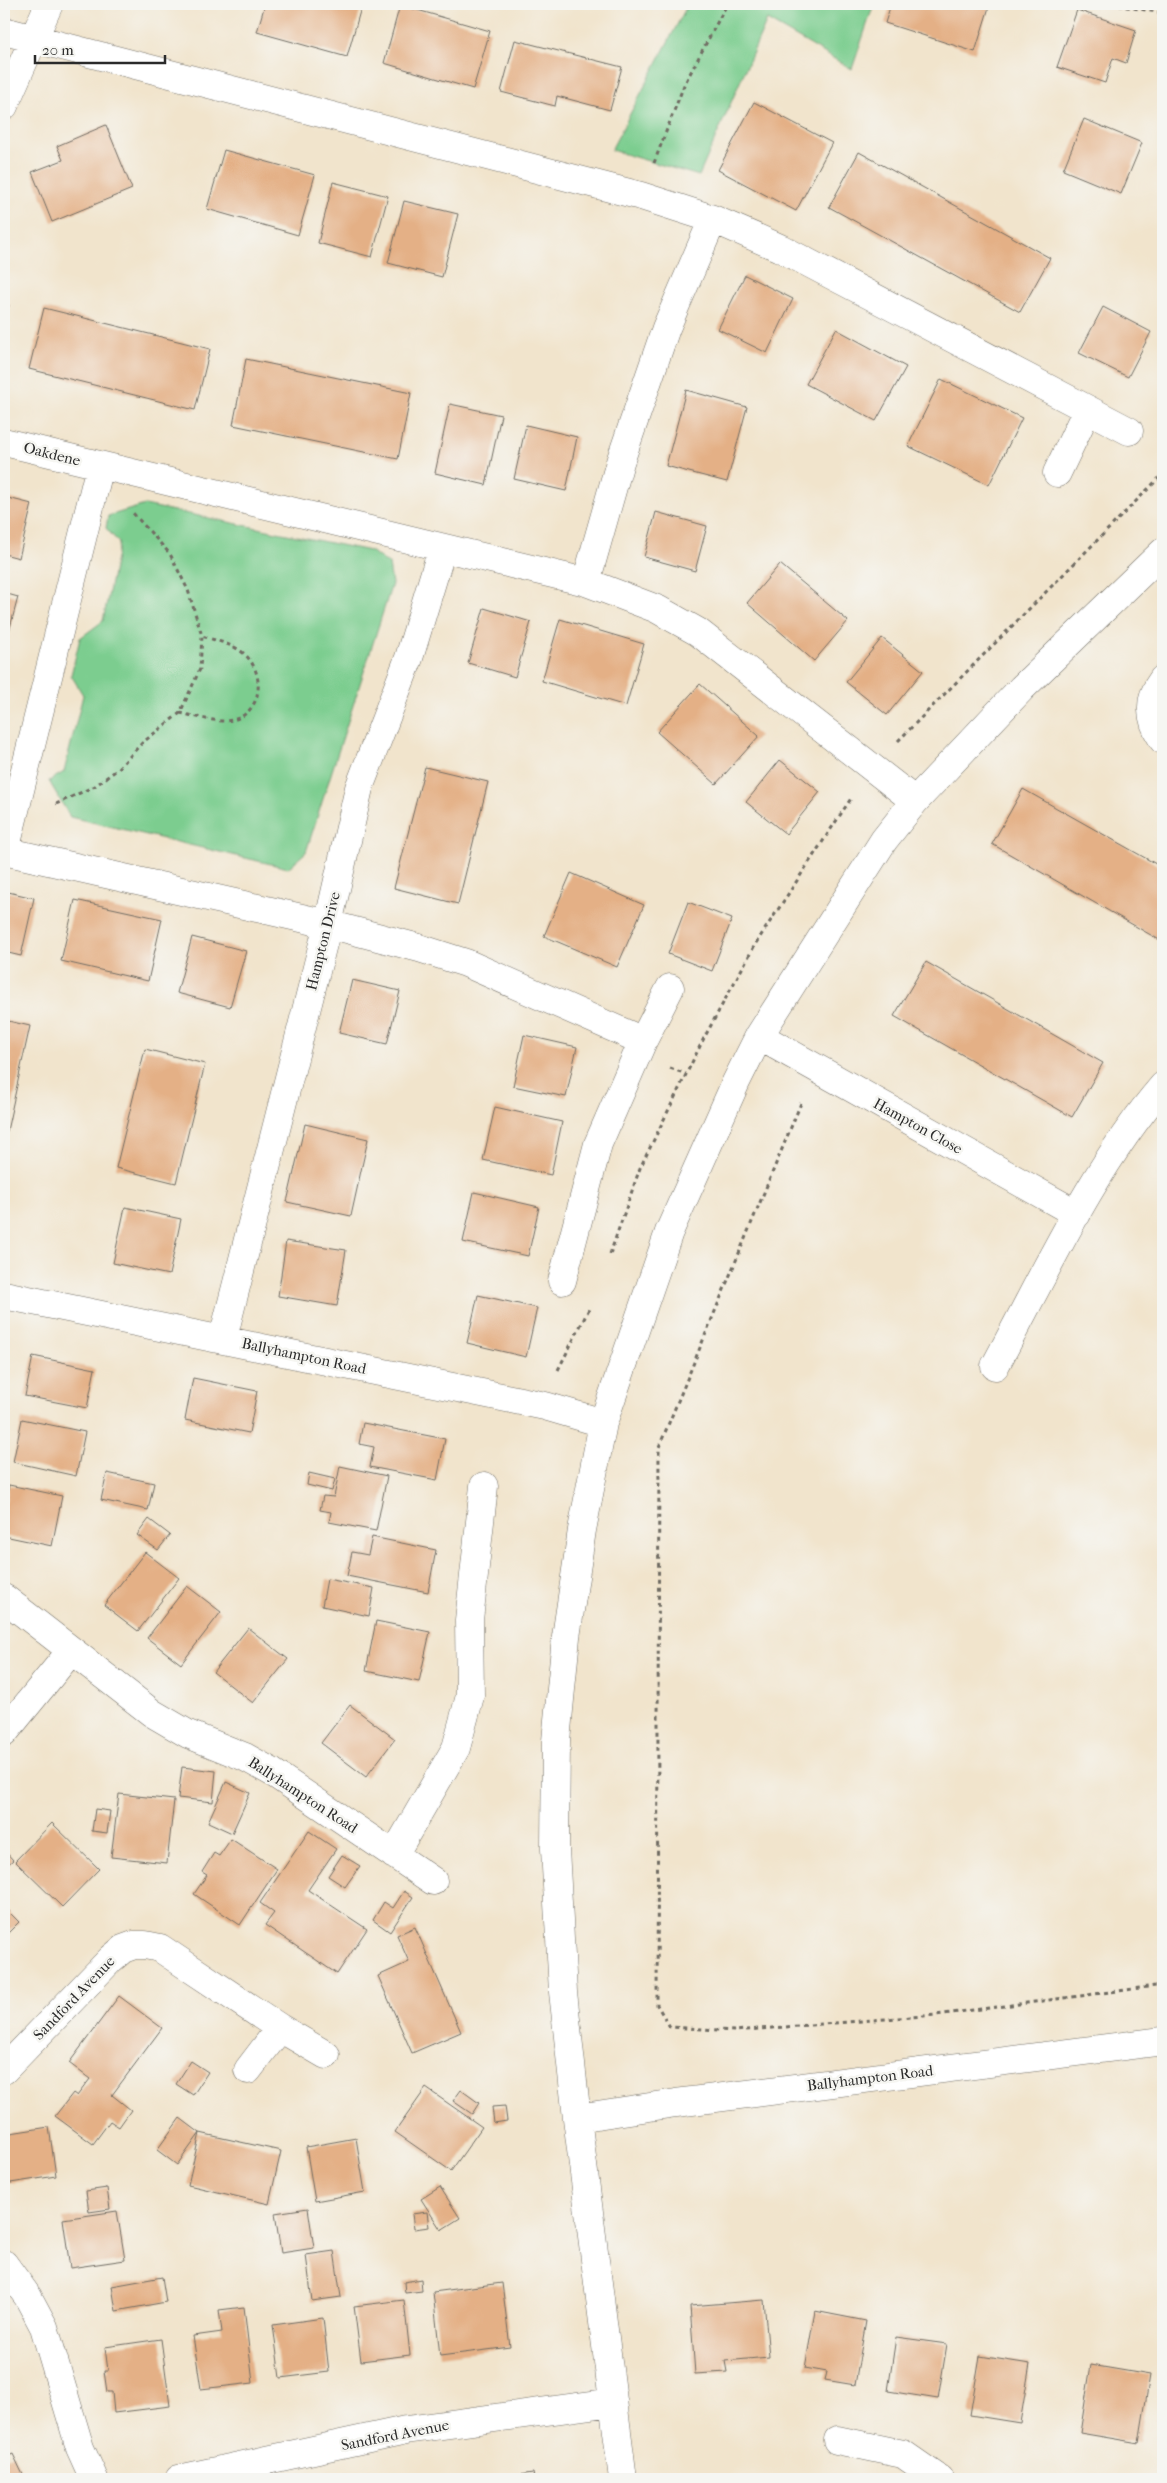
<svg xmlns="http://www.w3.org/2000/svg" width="1167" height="2483" viewBox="0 0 1167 2483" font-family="'IM FELL French Canon',serif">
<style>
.green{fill:#7ccd8f;stroke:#547c5d}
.building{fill:#e4b086}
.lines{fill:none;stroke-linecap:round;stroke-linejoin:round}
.minor-casing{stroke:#706c63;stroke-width:29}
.path{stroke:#706c63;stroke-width:3;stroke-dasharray:4 4;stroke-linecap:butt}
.minor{stroke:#fff;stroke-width:28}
.labels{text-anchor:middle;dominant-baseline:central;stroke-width:5;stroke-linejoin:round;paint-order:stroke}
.street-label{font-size:15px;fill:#2b2b2b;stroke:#f6f6f2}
</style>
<rect width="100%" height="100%" fill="#f6f6f2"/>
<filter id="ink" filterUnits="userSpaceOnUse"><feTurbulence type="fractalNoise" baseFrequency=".02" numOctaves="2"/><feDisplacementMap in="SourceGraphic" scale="10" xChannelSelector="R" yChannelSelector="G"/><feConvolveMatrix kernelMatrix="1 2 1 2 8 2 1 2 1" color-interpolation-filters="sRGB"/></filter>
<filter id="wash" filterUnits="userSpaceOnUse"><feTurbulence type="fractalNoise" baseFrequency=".0096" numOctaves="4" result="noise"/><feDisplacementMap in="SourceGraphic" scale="20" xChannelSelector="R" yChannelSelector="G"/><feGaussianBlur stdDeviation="1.12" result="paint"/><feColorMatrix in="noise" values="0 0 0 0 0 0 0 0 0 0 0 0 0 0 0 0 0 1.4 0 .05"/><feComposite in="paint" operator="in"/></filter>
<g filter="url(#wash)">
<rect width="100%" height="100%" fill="#f1e4cc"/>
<path class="green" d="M 688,4 L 874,4 L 852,69 L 767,20 L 699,176 L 611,150 Z
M 145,505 L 370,551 L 389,564 L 392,584 L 306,852 L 288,868 L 70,817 L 49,781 L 64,772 L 83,695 L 71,675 L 80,638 L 103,621 L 119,543 L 106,528 L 108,516 Z"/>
<g id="blocks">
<path class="building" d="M 265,4 L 362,4 L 347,57 L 257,32 Z
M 891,4 L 990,4 L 975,52 L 885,23 Z
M 400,5 L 490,31 L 473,89 L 384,63 Z
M 1077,10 L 1136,30 L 1126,63 L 1113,58 L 1105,83 L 1057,67 Z
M 515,40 L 622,67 L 610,110 L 557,96 L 555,106 L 501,92 Z
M 754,102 L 832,143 L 796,211 L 718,170 Z
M 1084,119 L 1142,143 L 1121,194 L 1063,170 Z
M 106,125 L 132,189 L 52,222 L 32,172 L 63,160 L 57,146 Z
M 224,150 L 315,175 L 298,235 L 207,209 Z
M 859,152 L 1050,258 L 1020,312 L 829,207 Z
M 333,182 L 388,196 L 372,257 L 318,243 Z
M 404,201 L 458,214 L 442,277 L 388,263 Z
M 745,275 L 793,299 L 767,353 L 718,329 Z
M 4,304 L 9,305 L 5,323 L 4,323 Z
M 1103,307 L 1151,332 L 1128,377 L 1079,353 Z
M 44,308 L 210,349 L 195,410 L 29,369 Z
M 836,329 L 906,367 L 876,421 L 806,384 Z
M 246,359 L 411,393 L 398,459 L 233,425 Z
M 941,379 L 1022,418 L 989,485 L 908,446 Z
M 686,390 L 747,407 L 727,482 L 666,466 Z
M 450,404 L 501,415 L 486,485 L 435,473 Z
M 526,425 L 577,437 L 566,491 L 514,479 Z
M 4,497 L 32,504 L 19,558 L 4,554 Z
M 656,512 L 707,526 L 695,571 L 644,557 Z
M 780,564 L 848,621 L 814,661 L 747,603 Z
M 4,593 L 18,597 L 4,651 Z
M 484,608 L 531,622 L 515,677 L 468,663 Z
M 560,619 L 644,644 L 626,706 L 542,681 Z
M 882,638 L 923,671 L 887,715 L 846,682 Z
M 700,684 L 759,736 L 716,784 L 657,732 Z
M 780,760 L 820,792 L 786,834 L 746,802 Z
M 425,767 L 488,782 L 458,904 L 394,888 Z
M 1023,789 L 1163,868 L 1163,942 L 992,844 Z
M 571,873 L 644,905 L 617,967 L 544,936 Z
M 4,891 L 34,898 L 21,956 L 4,952 Z
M 75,900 L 162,919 L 148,981 L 61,961 Z
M 688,902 L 732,919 L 712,971 L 668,954 Z
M 192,937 L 246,951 L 230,1007 L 177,993 Z
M 926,962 L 1103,1063 L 1072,1117 L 894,1016 Z
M 352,980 L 400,991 L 387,1044 L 339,1033 Z
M 4,1020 L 30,1026 L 5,1140 L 4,1140 Z
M 524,1035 L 577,1047 L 566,1097 L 513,1086 Z
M 145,1049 L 205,1064 L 176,1183 L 116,1168 Z
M 495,1107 L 562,1122 L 551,1175 L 483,1160 Z
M 305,1124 L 368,1139 L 351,1216 L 287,1202 Z
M 474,1192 L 539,1207 L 528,1256 L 463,1242 Z
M 125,1207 L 181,1219 L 169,1275 L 113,1263 Z
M 286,1241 L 346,1250 L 337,1306 L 278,1296 Z
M 478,1295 L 537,1308 L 526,1357 L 467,1343 Z
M 33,1356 L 95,1369 L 87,1408 L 25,1396 Z
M 193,1378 L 257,1391 L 249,1433 L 185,1420 Z
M 22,1419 L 85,1432 L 76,1476 L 13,1462 Z
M 363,1423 L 445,1439 L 437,1480 L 370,1467 L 374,1447 L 359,1444 Z
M 340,1466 L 387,1476 L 376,1531 L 329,1522 L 331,1512 L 320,1510 L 323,1496 L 334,1497 Z
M 107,1473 L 154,1483 L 148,1510 L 101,1500 Z
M 309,1473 L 335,1479 L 332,1491 L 307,1485 Z
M 9,1485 L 62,1496 L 52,1546 L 4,1536 L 4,1509 Z
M 149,1519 L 170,1535 L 158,1550 L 137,1535 Z
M 372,1537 L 436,1550 L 428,1592 L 347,1576 L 352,1552 L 368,1555 Z
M 145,1552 L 179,1578 L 138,1631 L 104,1605 Z
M 327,1579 L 374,1588 L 369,1616 L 322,1606 Z
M 187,1586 L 221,1612 L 181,1664 L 147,1638 Z
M 376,1621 L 430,1632 L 419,1682 L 366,1671 Z
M 248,1628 L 288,1659 L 253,1703 L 213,1672 Z
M 350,1705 L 395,1739 L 366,1777 L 321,1743 Z
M 182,1767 L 216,1771 L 213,1802 L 178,1798 Z
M 226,1782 L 250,1793 L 232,1833 L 208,1822 Z
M 119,1794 L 174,1800 L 167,1863 L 111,1857 Z
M 95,1809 L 110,1811 L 107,1833 L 92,1831 Z
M 52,1823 L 99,1869 L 62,1907 L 15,1861 Z
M 309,1831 L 336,1849 L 308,1890 L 367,1929 L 337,1974 L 265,1925 L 274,1913 L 260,1903 Z
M 231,1839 L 277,1869 L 240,1925 L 194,1894 L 207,1875 L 202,1872 L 214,1853 L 219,1856 Z
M 4,1850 L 13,1860 L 4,1868 Z
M 342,1855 L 360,1866 L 345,1887 L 328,1876 Z
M 404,1891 L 413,1897 L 390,1932 L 373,1920 L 384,1902 L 393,1908 Z
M 4,1907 L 19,1922 L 4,1937 Z
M 415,1927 L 461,2032 L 412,2053 L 378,1976 L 409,1962 L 397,1935 Z
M 119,1996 L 162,2028 L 112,2095 L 131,2110 L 119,2127 L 110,2121 L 93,2144 L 55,2116 L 73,2093 L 77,2096 L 90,2079 L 69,2063 Z
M 191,2061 L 208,2072 L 193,2095 L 176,2084 Z
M 426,2088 L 482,2127 L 451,2171 L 395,2132 Z
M 461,2090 L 479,2103 L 472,2114 L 453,2101 Z
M 505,2106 L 507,2121 L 494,2123 L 492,2107 Z
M 180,2118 L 200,2133 L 281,2151 L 269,2204 L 188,2185 L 200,2133 L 177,2165 L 157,2150 Z
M 49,2127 L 56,2176 L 4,2184 L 4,2134 Z
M 356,2138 L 365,2192 L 315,2201 L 306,2147 Z
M 440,2187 L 460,2218 L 441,2230 L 421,2199 Z
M 107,2188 L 110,2209 L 89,2212 L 86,2191 Z
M 308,2208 L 314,2248 L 281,2253 L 275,2213 Z
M 117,2211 L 125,2260 L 70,2268 L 63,2219 Z
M 427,2212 L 429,2227 L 414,2229 L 412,2214 Z
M 334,2251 L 341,2297 L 312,2301 L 306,2255 Z
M 162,2277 L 166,2302 L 116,2311 L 112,2286 Z
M 421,2279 L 422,2291 L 405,2293 L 404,2282 Z
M 502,2283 L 510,2347 L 440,2356 L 433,2292 Z
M 404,2300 L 410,2355 L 361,2361 L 354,2306 Z
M 764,2300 L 769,2357 L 725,2361 L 727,2372 L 695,2374 L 690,2306 Z
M 244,2307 L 253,2383 L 201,2389 L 193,2336 L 222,2332 L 219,2310 Z
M 815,2311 L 866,2321 L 855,2385 L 825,2380 L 827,2372 L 805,2368 Z
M 323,2318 L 329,2372 L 280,2378 L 273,2325 Z
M 896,2337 L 947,2344 L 938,2399 L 888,2391 Z
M 161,2339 L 170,2406 L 114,2413 L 112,2392 L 107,2392 L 104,2371 L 108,2371 L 105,2347 Z
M 980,2356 L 1030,2364 L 1020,2423 L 970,2415 Z
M 1091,2365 L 1150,2375 L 1139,2443 L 1080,2433 Z
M 13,2454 L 25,2479 L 4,2479 L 4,2458 Z
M 533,2473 L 534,2479 L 496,2479 L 496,2478 Z"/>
</g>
</g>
<g filter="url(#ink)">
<use href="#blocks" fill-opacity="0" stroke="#706c63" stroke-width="1"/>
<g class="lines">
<defs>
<path id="minor" d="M 4,31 L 641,196 L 713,219 L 780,248 L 1129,431
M 4,106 L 49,4
M 4,442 L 586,582 L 657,609 L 698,632 L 915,801
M 1057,473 L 1087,410
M 586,582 L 620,462 L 666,328 L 713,219
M 1163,679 C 1147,700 1149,719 1163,740
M 4,851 L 328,924 L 419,948 L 466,963 L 643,1041
M 5,851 L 100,466
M 759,1036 L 1077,1214
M 562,1281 L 598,1144 L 643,1041 L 670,988
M 4,1295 L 545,1406 L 603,1423
M 223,1338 L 328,924 L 359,788 L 409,658 L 442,549
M 995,1366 C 1045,1273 1094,1166 1163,1086
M 4,1598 L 152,1713 L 188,1734 L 245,1757 L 272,1772 L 433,1881
M 4,1733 L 71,1651
M 394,1855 L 456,1748 L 470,1696 L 469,1620 L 484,1486
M 4,2070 L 111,1959 L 123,1949 L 134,1945 L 145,1945 L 160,1948 L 280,2028 L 326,2055
M 248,2070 L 280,2028
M 577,2118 L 676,2103 L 1163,2041
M 4,2264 L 28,2297 L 44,2327 L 80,2448 L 94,2479
M 837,2440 L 903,2454 L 939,2479
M 179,2479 L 406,2430 L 613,2402
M 623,2479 L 577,2118 L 563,1992 L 555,1849 L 556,1741 L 566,1637 L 582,1530 L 603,1423 L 669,1232 L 736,1082 L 759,1036 L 884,840 L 915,801 L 1022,688 L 1163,552"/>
</defs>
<use href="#minor" class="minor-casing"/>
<path class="path" d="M 1110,4 L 1163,13
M 654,163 L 684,85 L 727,4
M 180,713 C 194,716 210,721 225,721 C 263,719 268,672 242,652 C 232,644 214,640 202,636
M 898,741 L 1163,474
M 56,804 L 95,786 L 118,769 L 142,743 L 180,713 L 200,669 L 202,636 L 188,590 L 170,554 L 132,512
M 670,1068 L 686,1074
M 801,1103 L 659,1447 L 657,2005 L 670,2027 L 734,2031 L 936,2015 L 1163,1985
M 610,1254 L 640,1168 L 704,1038 L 756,943 L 852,797
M 558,1370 L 590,1307"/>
<use href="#minor" class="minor"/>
</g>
</g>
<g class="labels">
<g class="street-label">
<text transform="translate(52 454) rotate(14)">Oakdene</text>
<text transform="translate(323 941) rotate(-76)">Hampton Drive</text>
<text transform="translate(918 1126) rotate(29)">Hampton Close</text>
<text transform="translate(304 1356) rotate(12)">Ballyhampton Road</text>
<text transform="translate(303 1795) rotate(33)">Ballyhampton Road</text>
<text transform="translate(74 1998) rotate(-46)">Sandford Avenue</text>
<text transform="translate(870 2078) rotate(-7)">Ballyhampton Road</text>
<text transform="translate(395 2435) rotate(-11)">Sandford Avenue</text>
</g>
</g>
<rect width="1167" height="2483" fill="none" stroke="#f6f6f2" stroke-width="20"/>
<path d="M35 55v8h130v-8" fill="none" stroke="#2b2b2b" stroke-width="2.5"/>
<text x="42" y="55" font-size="15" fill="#2b2b2b" stroke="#f6f6f2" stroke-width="4" paint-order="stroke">20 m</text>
</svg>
